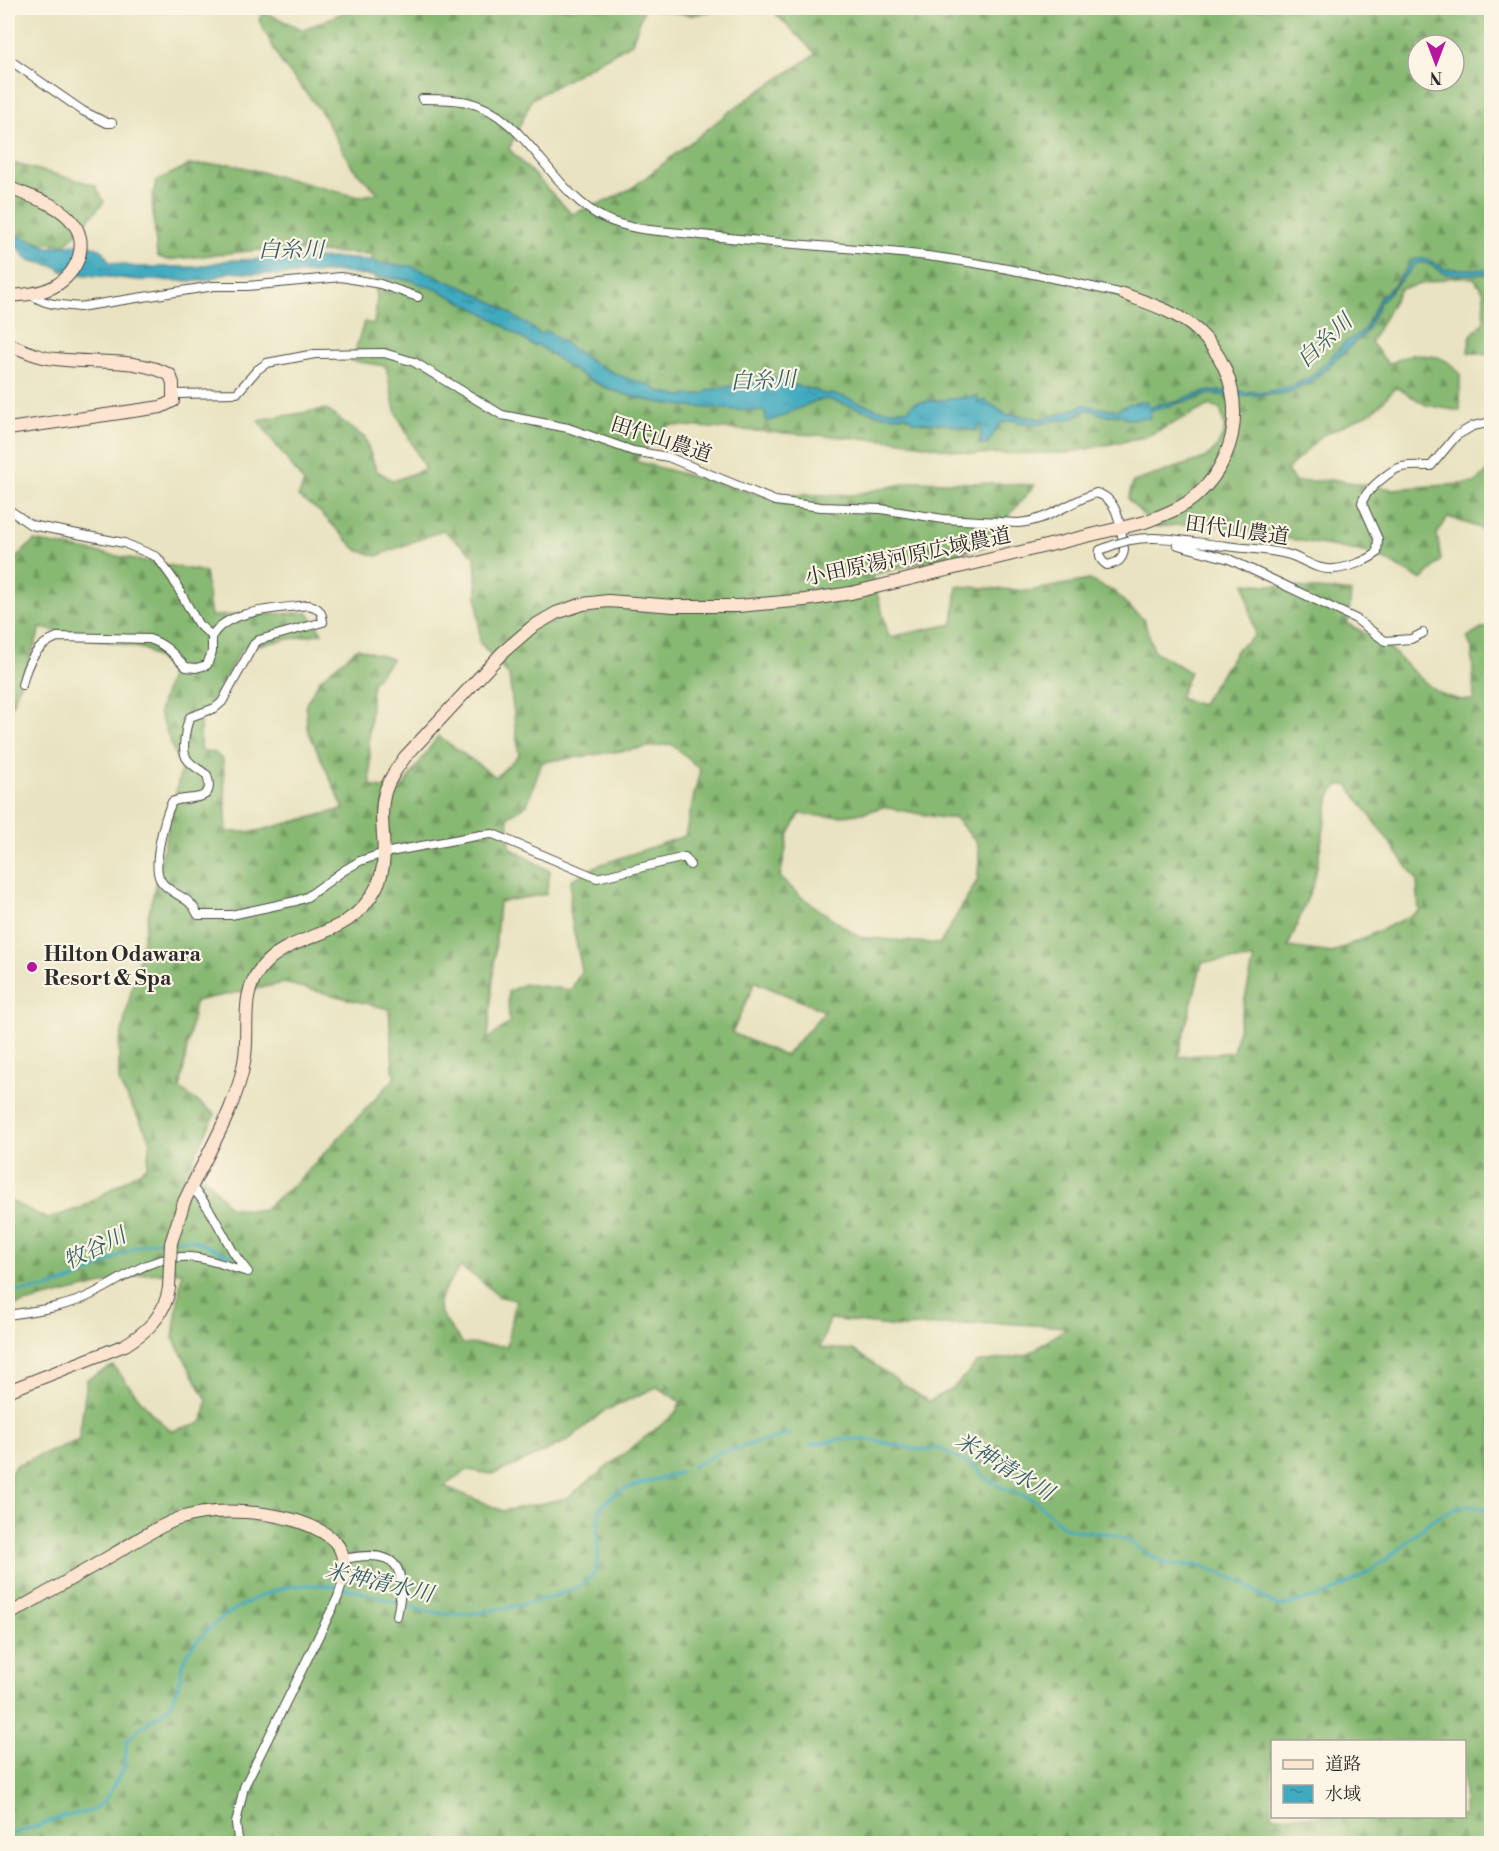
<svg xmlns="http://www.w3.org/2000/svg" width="1499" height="1851" viewBox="0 0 1499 1851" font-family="'Libre Bodoni','Noto Serif JP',serif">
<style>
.forest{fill:url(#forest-firs);stroke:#5a724f;stroke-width:1.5;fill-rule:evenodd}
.water{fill:url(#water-ripples);stroke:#366a76;stroke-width:1.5}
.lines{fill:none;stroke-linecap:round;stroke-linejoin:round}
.stream{stroke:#40aac0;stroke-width:3}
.street-casing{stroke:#484742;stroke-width:10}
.secondary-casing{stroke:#484742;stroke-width:14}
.street{stroke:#fff;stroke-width:8}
.secondary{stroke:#fde4d0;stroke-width:12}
.street-bridge-casing{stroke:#484742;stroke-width:10;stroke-linecap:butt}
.secondary-bridge-casing{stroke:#484742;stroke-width:14;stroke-linecap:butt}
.street-bridge{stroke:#fff;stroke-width:8}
.secondary-bridge{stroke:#fde4d0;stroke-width:12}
.poi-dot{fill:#b5179e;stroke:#fcf5e5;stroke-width:2}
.labels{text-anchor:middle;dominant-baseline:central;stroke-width:4.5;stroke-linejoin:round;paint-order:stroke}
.street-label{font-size:21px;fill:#2b2b2b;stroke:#fcf5e5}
.poi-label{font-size:21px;font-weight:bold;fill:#2b2b2b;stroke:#fcf5e5;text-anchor:start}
.water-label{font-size:22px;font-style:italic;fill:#335e67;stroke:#fcf5e5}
</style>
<defs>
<pattern id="forest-firs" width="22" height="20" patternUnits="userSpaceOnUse" patternTransform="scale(1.5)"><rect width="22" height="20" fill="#88b973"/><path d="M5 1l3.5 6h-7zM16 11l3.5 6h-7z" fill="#6f975f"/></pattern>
<pattern id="water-ripples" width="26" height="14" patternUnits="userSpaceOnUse" patternTransform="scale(1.5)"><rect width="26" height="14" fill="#40aac0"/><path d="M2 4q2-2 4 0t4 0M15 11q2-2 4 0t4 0" fill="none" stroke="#368b9c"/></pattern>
</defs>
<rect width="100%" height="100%" fill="#fcf5e5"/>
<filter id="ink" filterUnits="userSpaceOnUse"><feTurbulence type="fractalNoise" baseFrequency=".0167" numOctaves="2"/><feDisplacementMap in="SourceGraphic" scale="12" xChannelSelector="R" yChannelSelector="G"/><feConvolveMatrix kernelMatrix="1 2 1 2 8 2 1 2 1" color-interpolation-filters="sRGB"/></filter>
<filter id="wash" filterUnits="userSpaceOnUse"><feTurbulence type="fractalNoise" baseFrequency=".008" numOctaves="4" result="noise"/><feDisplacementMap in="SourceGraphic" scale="24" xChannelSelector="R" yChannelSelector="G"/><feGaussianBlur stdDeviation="1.35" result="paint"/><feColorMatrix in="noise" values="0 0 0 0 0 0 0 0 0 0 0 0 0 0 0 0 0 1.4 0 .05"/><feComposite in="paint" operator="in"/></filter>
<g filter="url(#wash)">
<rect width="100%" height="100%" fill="#e9e3c1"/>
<path class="forest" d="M 353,8 L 726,8 L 692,15 L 644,8 L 632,43 L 532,99 L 509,149 L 572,214 L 609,200 L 632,188 L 737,106 L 816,54 L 770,8 L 1491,8 L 1491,359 L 1489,355 L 1468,352 L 1471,335 L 1484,322 L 1484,292 L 1474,278 L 1453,277 L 1400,289 L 1371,342 L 1388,364 L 1412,354 L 1438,357 L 1450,363 L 1460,374 L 1460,411 L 1426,405 L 1396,387 L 1374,411 L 1321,436 L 1287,470 L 1295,482 L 1335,480 L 1392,489 L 1475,483 L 1491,469 L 1491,539 L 1480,528 L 1448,517 L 1437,534 L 1441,560 L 1422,580 L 1375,554 L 1202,523 L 1155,527 L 1128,499 L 1133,482 L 1205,458 L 1217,447 L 1225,430 L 1221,410 L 1210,405 L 1145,437 L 1067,453 L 974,454 L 902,441 L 669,425 L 635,461 L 760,495 L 852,495 L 917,481 L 1035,485 L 982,547 L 872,575 L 889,637 L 953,624 L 957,586 L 1029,591 L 1089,580 L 1115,592 L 1127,605 L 1144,620 L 1154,651 L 1190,672 L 1179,698 L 1201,705 L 1238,648 L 1255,636 L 1245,583 L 1351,592 L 1348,624 C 1360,631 1374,637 1385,645 C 1414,668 1432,703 1474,700 L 1472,648 L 1467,638 L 1483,628 L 1491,627 L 1491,1843 L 8,1843 L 8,1477 L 16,1465 L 79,1440 L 87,1379 L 113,1366 L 152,1414 L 172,1431 L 203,1422 L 207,1400 L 173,1338 L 182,1272 L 143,1274 L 8,1307 L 8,1200 L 48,1219 L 83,1207 L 147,1167 L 150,1139 L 119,1083 L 119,1046 L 181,770 L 159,712 L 172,669 L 144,649 L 41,628 L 8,715 L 8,570 L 11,563 L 34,541 L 205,572 L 211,616 L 308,613 L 322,633 L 242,648 L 200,721 L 200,750 L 215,753 L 223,760 L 227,832 L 253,832 L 344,809 L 307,728 L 306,704 L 320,679 L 358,648 L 392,659 L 372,683 L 369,737 L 371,786 L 400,791 L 438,736 L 496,777 L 519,755 L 509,676 L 480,643 L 475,556 L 443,530 L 377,556 L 357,550 L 318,510 L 298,497 L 304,483 L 258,420 L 326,409 L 365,438 L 376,470 L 393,481 L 425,469 L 395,410 L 386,366 L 352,361 L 364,322 L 374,324 L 377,298 L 372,254 L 257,250 L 167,260 L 157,256 L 152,200 L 156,181 L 189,165 L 230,164 L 358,197 L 378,193 L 353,168 L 320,110 L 281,62 L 259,20 L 263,12 L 304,30 ZM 1418,45 L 1454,45 L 1454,81 L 1418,81 ZM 671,744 L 700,769 L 685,836 L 599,865 L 571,880 L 570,913 L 582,970 L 571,990 L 524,984 L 508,992 L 509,1023 L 488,1039 L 499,902 L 546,894 L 550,871 L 510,848 L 508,816 L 527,805 L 542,762 ZM 1339,785 L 1348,785 L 1417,880 L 1419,912 L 1332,953 L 1288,947 L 1314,882 L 1330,795 ZM 883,807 L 943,818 L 955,818 L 977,842 L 979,855 L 978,879 L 940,944 L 859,937 L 800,896 L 780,877 L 789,833 L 800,814 C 828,818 856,817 883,807 ZM 1254,959 L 1233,1052 L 1178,1057 L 1202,962 ZM 755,982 L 825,1011 L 785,1056 L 732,1033 ZM 284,983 L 389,1009 L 394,1079 L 299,1180 L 262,1211 L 229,1207 L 192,1161 L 215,1114 L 180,1089 L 195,1001 ZM 460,1267 L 479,1279 L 498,1296 L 516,1300 L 507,1346 L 463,1344 C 433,1304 430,1309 460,1267 ZM 830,1319 L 898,1327 L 1000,1323 L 1067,1327 L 1027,1355 L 977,1363 L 954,1387 L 929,1402 L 853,1350 L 820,1348 ZM 657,1387 L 681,1402 L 675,1414 L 567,1498 L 503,1511 L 444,1486 L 468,1470 L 492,1474 L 511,1467 L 567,1441 L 604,1411 ZM 1272,1742 L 1464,1742 L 1464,1816 L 1272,1816 Z
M 8,162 L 95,185 L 104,202 L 66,244 L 8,241 Z"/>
<path class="water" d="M 8,232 L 49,247 L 85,243 L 102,250 L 109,262 L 135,267 L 197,267 L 230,260 L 338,258 L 367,260 L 387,265 L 411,266 L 469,290 L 496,304 L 541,334 L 547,331 L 595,364 L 628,379 L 650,385 L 658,391 L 678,396 L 694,395 L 703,394 L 709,390 L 759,382 L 763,384 L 764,378 L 777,379 L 793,385 L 816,390 L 820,393 L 841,396 L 880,410 L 908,410 L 914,403 L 978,396 L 978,403 L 984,400 L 1006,414 L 1041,419 L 1067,412 L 1084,405 L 1104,409 L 1117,410 L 1129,404 L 1147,401 L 1149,408 L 1163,403 L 1177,402 L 1187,397 L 1209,391 L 1266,392 L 1290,387 L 1311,377 L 1345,343 L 1364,330 L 1380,297 L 1394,285 L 1414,259 L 1427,259 L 1445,269 L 1478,269 L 1491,271 L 1492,274 L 1446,274 L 1427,263 L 1417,263 L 1381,301 L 1366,332 L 1311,382 L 1292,391 L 1281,394 L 1232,396 L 1211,394 L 1150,411 L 1150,418 L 1126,419 L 1122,415 L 1103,415 L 1091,410 L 1085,410 L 1068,420 L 1057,420 L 1040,424 L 1027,424 L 1012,420 L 1000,424 L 987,444 L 980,444 L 981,427 L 977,426 L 977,431 L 945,424 L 914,422 L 906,416 L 881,415 L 827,399 L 815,401 L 771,421 L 766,421 L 765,411 C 705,409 630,407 578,373 C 564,364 551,353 536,344 L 534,346 L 484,313 L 438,290 L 409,280 L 337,272 L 279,275 L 230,272 L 208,280 L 199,281 L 139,280 L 78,274 L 62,271 L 55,266 L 28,260 L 13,241 L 8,240 Z"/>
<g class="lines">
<path class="stream" d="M 176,1240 L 190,1239 L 231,1256
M 8,1291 C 30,1292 55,1287 76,1279 C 111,1266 128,1241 170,1240
M 810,1445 L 842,1439 L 871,1440 L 919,1450 L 939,1448 L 956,1458 L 976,1467 L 984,1477 L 999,1486 L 1034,1500 L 1064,1527 L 1078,1531 L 1113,1534 L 1129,1541 L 1149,1555 L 1170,1565 L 1199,1565 L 1217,1572 L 1244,1583 L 1272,1604 L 1281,1606 L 1328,1594 L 1362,1576 L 1387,1559 L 1431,1521 L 1447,1512 L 1468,1505 L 1492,1510
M 692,1467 L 718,1453 L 791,1434
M 8,1835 L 35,1827 L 64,1816 L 89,1812 L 103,1803 L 124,1768 L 127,1740 C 136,1732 145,1724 155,1717 C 159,1713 166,1711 169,1706 C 179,1692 180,1674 185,1659 C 189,1645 217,1621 229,1613 C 289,1575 323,1580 389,1600 C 404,1604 420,1611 437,1613 C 469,1619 535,1603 566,1592 C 613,1575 592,1554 599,1518 C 600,1513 600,1508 603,1505 C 621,1483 657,1482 681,1472"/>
</g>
</g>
<g filter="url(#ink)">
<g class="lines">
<defs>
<path id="street" d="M 8,59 L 83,111 L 107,123 L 112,123
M 422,99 C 437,99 453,99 467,102 C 527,115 550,192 604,218 C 631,231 663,231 693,234 C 768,243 843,247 919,255 C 988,263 1056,279 1124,294
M 32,294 C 41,305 65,305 79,307 L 214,286 L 248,286 L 341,277 L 380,284 L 418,297
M 174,394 L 237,393 L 257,370 L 267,363 L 315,354 L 384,353 L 414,362 L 502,415 L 568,428 L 633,451 L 668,457 L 775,501 L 821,507 L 881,509 L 943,519 L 1018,523 C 1048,521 1069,502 1096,493 C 1119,498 1121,529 1124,549 C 1123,560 1118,563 1107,565 C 1101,561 1099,558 1100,550 L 1116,544
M 8,509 L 31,525 L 124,543 L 157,557 L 173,579 L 198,624 L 212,636 L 212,652 L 207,665 L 196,668 L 186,667 C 174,655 166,644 149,639 L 57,637 C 35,646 27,663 22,685
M 1130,540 C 1161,534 1195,543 1226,546 C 1247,549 1270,549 1290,555 C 1305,560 1318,571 1334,569 C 1347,568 1367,561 1377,553 L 1378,539 L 1362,503 C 1364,492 1391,469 1402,467 C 1412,465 1422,466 1431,466 L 1456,436 L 1473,426 L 1492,422
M 1178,545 L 1229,559 L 1356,619 L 1385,641 L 1411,639 L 1423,633
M 212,636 C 227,609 279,609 308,605 C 319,607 322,612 323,622 L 259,640 L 254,644 L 222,702 L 215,708 L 190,717 C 187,723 186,729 185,736 C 181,761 189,762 207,775 C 217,806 187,794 172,802 C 165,816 151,867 161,881 C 171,896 190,895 198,915 L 231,915 L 296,901 L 307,897 L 343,871 L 360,861 L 384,853 L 481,835 L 493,834 L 597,878 L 685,857 L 690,865
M 191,1187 C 208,1203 219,1227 231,1248 C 235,1256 242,1264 248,1272
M 8,1315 C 33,1311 60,1308 84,1298 C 120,1283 139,1260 181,1257 C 200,1255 229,1267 248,1272
M 344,1559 C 397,1548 408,1565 397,1616
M 238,1839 L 236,1823 L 244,1787 L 338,1597 L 343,1581"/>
<path id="secondary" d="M 8,187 C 29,197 52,201 69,218 C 92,241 78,274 53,287 C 39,294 22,295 8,296
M 8,344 C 23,350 39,358 56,359 C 93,364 136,357 170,375 L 173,383 L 173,401 L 161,407 L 8,429
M 184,1202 C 205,1157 239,1105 245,1056 C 249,1026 240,994 261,968 C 291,930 350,942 377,886 C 392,854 376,824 385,792 C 389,779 397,768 405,757 L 502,653 L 532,627 L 556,613 L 583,604 L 608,601 L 674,606 L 738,606 L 805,600 L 851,593 L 1145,522 C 1163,515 1183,508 1197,495 C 1247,450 1246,375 1197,330 C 1177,312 1148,303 1124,294
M 8,1391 L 125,1345 C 148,1331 165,1315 169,1288
M 8,1615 C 43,1595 79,1574 114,1554 C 135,1542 156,1527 178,1519 C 215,1506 278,1511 313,1527 C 339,1539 347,1552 343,1581"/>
</defs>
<use href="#street" class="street-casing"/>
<use href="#secondary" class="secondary-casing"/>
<use href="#street" class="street"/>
<use href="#secondary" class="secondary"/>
<defs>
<path id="street-bridge" d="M 1116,544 L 1130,540"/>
<path id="secondary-bridge" d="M 169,1288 L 171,1243 L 184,1202"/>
</defs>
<use href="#street-bridge" class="street-bridge-casing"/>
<use href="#secondary-bridge" class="secondary-bridge-casing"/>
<use href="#street-bridge" class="street-bridge"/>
<use href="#secondary-bridge" class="secondary-bridge"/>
</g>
</g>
<circle class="poi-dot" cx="32" cy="967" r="6"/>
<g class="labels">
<g class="street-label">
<text transform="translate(661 440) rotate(18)">田代山農道</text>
<text transform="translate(1237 531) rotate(8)">田代山農道</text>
<text transform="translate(908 557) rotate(-12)">小田原湯河原広域農道</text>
</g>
<g class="poi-label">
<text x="44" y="955">Hilton Odawara<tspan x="44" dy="24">Resort &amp; Spa</tspan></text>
</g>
<g class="water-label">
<text x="291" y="250">白糸川</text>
<text transform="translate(1325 341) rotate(-43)">白糸川</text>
<text transform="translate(763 381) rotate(-2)">白糸川</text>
<text transform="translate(95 1249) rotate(-26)">牧谷川</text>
<text transform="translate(1004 1467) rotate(31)">米神清水川</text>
<text transform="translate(379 1583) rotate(13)">米神清水川</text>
</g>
</g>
<rect width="1499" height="1851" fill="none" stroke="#fcf5e5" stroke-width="30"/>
<rect x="1271" y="1740" width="195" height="78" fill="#fcf5e5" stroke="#a8a49b" stroke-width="1.5"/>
<rect x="1283" y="1760" width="30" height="9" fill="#fde4d0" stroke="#a8a49b" stroke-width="1.5"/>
<text x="1325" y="1770" font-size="18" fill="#2b2b2b">道路</text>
<rect x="1283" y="1785" width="30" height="18" fill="url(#water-ripples)" stroke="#a8a49b" stroke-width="1.5"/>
<text x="1325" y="1800" font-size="18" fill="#2b2b2b">水域</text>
<g transform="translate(1436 63) rotate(180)"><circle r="28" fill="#fcf5e5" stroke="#a8a49b" stroke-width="1.5"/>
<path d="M0-4.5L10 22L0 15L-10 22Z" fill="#b5179e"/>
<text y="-9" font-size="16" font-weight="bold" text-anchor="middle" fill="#2b2b2b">N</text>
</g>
</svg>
